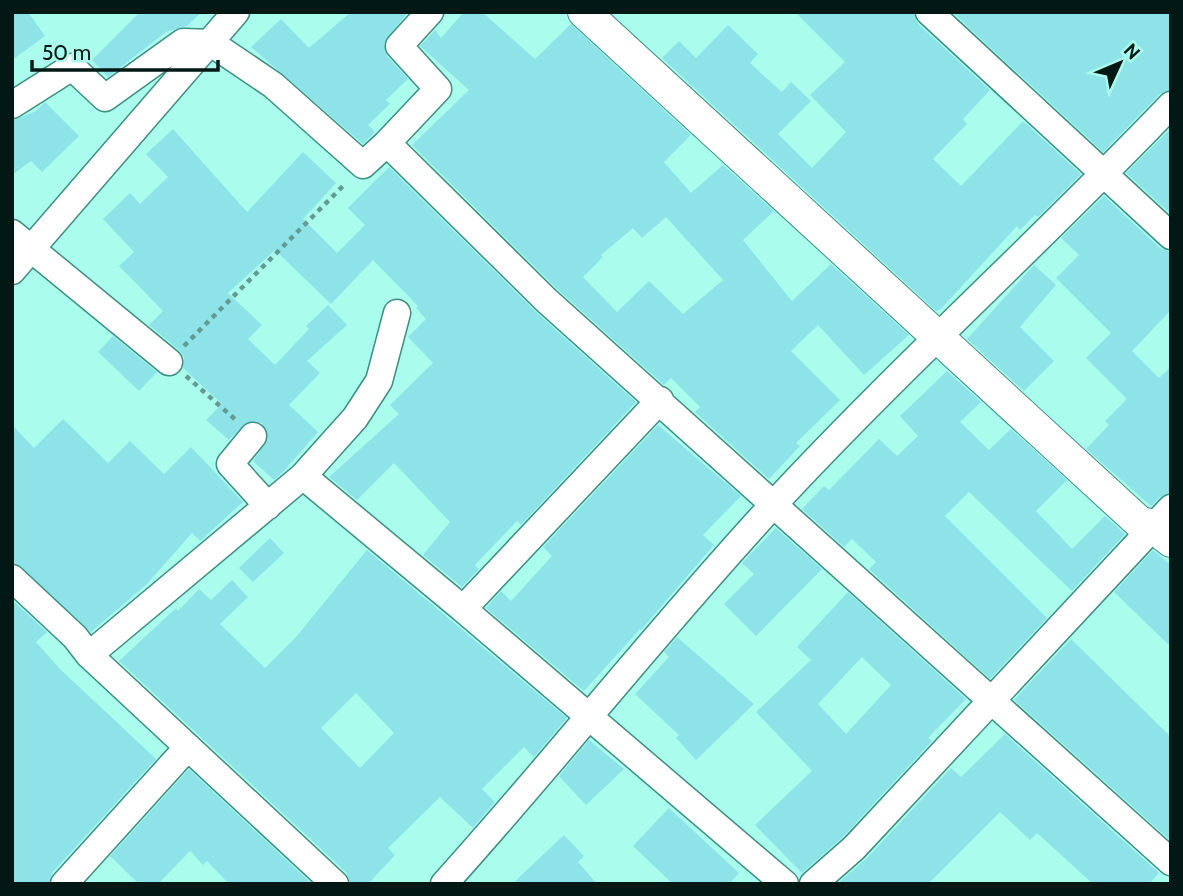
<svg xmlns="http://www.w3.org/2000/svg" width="1183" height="896" viewBox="0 0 1183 896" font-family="Cabin,sans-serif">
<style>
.building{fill:#8ee3e9;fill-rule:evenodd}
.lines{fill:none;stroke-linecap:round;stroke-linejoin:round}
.minor-casing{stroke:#3d8f82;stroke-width:29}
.major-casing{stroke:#3d8f82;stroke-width:34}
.path{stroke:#629b91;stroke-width:4.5;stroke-dasharray:5 5;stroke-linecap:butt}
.minor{stroke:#fff;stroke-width:26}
.major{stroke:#fff;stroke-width:32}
</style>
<rect width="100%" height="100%" fill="#aafcec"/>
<path class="building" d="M 12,12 L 28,12 L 45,36 L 12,60 Z
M 140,12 L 202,12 L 187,26 L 166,32 L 108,77 L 92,60 Z
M 351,12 L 408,12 L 384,43 L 387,56 L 408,79 L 386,100 L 390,104 L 368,125 L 375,132 L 363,144 L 251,47 L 281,19 L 309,48 Z
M 464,12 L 482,12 L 535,59 L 571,24 L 691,135 L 664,162 L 691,193 L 723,165 L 774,211 L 743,240 L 792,301 L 831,264 L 909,335 L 864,375 L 818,325 L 791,351 L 840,400 L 796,443 L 800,446 L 769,479 L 695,412 L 700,407 L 671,378 L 664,385 L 557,289 L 412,145 L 469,90 L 420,46 L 435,30 L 441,38 ZM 666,217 L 723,280 L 683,314 L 649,281 L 617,312 L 583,277 L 603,257 L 601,255 L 633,228 L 642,238 Z
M 795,12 L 914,12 L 918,24 L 990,90 L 963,119 L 967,124 L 933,159 L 961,186 L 1023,121 L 1081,174 L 1038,217 L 1035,215 L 1020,230 L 1017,226 L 940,310 L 936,311 L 662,58 L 679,41 L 696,58 L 728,25 L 758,54 L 750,63 L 782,92 L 791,82 L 811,101 L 778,134 L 812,168 L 846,132 L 810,95 L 845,62 Z
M 952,12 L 1171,12 L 1171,90 L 1160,94 L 1103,152 Z
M 45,102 L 79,136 L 42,172 L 31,161 L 12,175 L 12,121 L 36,111 Z
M 1171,128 L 1171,214 L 1126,173 Z
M 173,129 L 247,212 L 303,152 L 336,183 L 303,219 L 337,253 L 365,225 L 348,208 L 389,167 L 535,311 L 636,402 L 521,525 L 517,521 L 475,565 L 479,569 L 462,587 L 423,555 L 450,522 L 394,463 L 357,500 L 329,477 L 399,414 L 390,405 L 433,363 L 408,337 L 426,319 L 416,308 L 418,306 L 373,260 L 331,304 L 275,250 L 228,293 L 262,325 L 248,339 L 275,365 L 309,329 L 306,326 L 328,305 L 347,325 L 307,361 L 320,373 L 289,405 L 318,432 L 283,472 L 274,480 L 253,461 L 268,439 L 262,423 L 247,422 L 229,440 L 206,420 L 222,404 L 183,368 L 184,357 L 179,350 L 149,325 L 163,311 L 119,266 L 134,252 L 103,219 L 130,193 L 140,204 L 168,177 L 146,154 Z
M 1104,196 L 1160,248 L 1171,252 L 1171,310 L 1132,351 L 1159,378 L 1171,367 L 1171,493 L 1160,497 L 1151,506 L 1086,449 L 1109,425 L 1105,421 L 1127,399 L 1086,358 L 1111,333 L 1056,278 L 1079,255 L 1061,238 Z
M 1034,265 L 1056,285 L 1020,327 L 1054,361 L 1024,391 L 967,339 Z
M 113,336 L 157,372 L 139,391 L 98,352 Z
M 947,371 L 981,402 L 960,422 L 989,450 L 1011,429 L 1067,480 L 1036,511 L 1072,549 L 1105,516 L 1125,534 L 1072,591 L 969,492 L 945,516 L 1047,618 L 990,679 L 869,569 L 876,562 L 852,539 L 844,547 L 802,509 L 824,486 L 829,490 L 879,439 L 897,456 L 918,436 L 900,416 Z
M 63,419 L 108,463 L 130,441 L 164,474 L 191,447 L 243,502 L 200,541 L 192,533 L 147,584 L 91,632 L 12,560 L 12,425 L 34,448 Z
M 658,425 L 741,496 L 703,535 L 714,545 L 641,630 L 640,629 L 584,691 L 486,608 L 501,591 L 511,601 L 552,556 L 543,547 Z
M 776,528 L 822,569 L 756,636 L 724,604 L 754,574 L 742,563 Z
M 270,538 L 284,553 L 253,582 L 239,568 Z
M 367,550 L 567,718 L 534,757 L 524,747 L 482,789 L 495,802 L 473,828 L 440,797 L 388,848 L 395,855 L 368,884 L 350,884 L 346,872 L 119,661 L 176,608 L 178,611 L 199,589 L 211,600 L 232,580 L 248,597 L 220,624 L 265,668 L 296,637 ZM 356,693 L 394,733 L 360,768 L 321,728 Z
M 1153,550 L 1171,565 L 1171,647 L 1114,592 Z
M 848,592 L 966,699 L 928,738 L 932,741 L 843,837 L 802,873 L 755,825 L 812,771 L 756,712 L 811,660 L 797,647 ZM 862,657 L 891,685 L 846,734 L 818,704 Z
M 12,600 L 47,632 L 36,642 L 60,669 L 156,759 L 52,873 L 49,884 L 12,884 Z
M 677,637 L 754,704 L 696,760 L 676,738 L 679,735 L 635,694 L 669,657 L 664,652 Z
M 1071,639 L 1171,737 L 1171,841 L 1014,700 Z
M 1005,734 L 1159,873 L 1149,884 L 1093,884 L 1037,833 L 1030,840 L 1000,812 L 928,884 L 837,884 L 866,859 L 951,768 L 961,777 Z
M 589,740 L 624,769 L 586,805 L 559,776 Z
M 189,769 L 312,884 L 229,884 L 207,861 L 203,865 L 190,851 L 158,884 L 139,884 L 110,856 Z
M 669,808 L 739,873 L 729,884 L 673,884 L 633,846 Z
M 564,835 L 584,856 L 578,862 L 597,884 L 512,884 Z"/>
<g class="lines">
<defs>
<path id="minor" d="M 430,12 L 399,46 L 438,89 L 387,143 L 546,300 L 1171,862
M 929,12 L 1171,236
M 12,105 L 72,67 L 105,98 L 183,42 L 211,43 L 273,85 L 363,165 L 387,143
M 12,233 L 169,362
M 12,271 L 236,12
M 660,400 L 463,609 L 785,884
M 253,436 L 230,464 L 268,506
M 303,476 L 355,418 L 379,381 L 397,313
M 12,578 L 75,637 L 89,655
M 64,884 L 188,747
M 335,884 L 89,655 L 303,476 L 463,609
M 444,884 C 557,759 660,627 774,504 C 902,366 1041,241 1171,105
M 813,884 L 854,848 L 1171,508"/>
<path id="major" d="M 584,12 L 1139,522 L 1152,526 L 1171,541"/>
</defs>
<use href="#minor" class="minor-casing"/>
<use href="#major" class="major-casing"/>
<path class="path" d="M 184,346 L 346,183
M 186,376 L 237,421"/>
<use href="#minor" class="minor"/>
<use href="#major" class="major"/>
</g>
<rect width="1183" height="896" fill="none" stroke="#011814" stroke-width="28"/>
<g transform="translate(1120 63) rotate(46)" stroke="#aafcec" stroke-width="5" paint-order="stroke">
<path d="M0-5L12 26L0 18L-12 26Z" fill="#011814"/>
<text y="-10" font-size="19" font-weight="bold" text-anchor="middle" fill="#011814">N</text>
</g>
<path d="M32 60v10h186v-10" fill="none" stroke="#011814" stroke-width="3.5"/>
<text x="42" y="60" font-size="21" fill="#011814" stroke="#aafcec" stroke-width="5" paint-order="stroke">50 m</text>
</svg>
